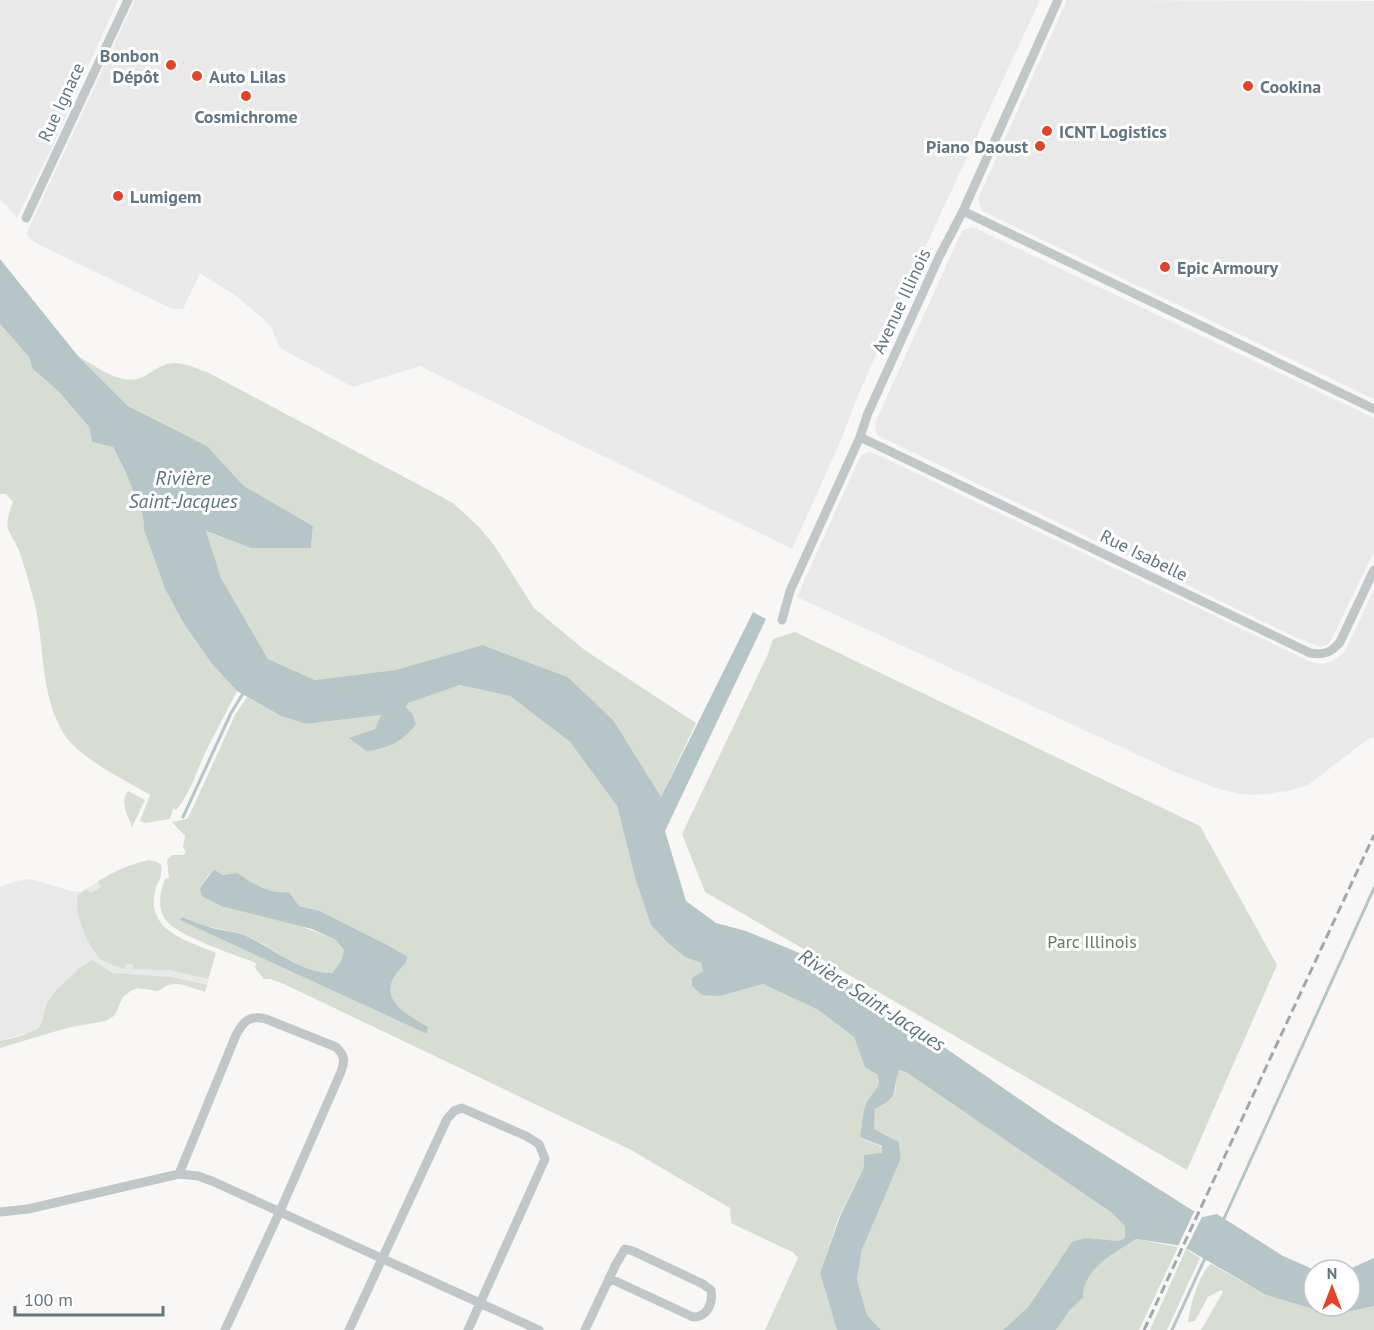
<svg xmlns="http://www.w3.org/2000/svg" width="1374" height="1330" viewBox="0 0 1374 1330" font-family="'PT Sans',sans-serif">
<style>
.built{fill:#e8e9e8}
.green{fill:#d8ddd4;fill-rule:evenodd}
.water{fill:#b6c5c7}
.pier{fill:#f8f7f5}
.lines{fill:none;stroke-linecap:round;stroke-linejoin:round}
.stream{stroke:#b6c5c7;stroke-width:3}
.minor{stroke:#c1c6c9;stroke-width:9}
.rail{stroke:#a0a8ad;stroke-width:3;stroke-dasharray:9 4.5;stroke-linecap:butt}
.poi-dot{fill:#e34429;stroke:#fff;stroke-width:2}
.labels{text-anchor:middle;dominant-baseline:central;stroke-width:6;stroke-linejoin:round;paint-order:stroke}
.poi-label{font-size:18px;font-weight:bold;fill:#637680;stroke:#fff;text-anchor:start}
.street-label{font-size:18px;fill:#637680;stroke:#fff}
.park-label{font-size:18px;fill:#677861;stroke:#fff}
.water-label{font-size:20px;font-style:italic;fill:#5e767b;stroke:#fff}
</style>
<rect width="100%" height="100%" fill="#f8f7f5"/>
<path class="built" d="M 0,0 L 118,0 L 51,149 L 17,218 L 0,199 Z
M 135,0 L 1040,0 L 889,325 L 854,405 L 841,440 L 792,549 L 420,366 L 353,387 L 280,348 L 270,325 L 236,296 L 200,273 L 183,309 L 172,309 L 34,242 L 26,234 Z
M 1067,0 L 1374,1 L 1374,399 L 982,211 L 978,200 L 980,194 Z
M 973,227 L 1374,418 L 1374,552 L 1329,644 L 1320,647 L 1295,637 L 879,436 L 876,432 L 875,423 L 960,235 L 963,230 Z
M 869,452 L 876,454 L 1311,662 L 1322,664 L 1331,662 L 1344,653 L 1374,590 L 1374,738 L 1371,737 L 1308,785 L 1289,791 L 1255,795 L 1240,794 L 1216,788 L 1175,772 L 797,597 L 858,461 L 862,455 Z
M 149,860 L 157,862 L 161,865 L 161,878 L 156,886 L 153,906 L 161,925 L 182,939 L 216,953 L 205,992 L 177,983 L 169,984 L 158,991 L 138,988 L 132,990 L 123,997 L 119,1002 L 118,1010 L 114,1016 L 105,1021 L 56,1031 L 22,1034 L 0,1041 L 0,887 L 16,881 L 31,879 L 71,891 L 81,892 L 110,874 L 125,867 Z"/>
<path class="green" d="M 0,324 L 29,357 L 32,368 L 60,393 L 89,427 L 92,442 L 113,447 L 126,473 L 143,516 L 144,530 L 165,589 L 184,624 L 212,664 L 237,691 L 205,753 L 192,784 L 182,803 L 176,810 L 173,808 L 170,819 L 145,823 L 140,821 L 150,795 C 125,780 79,758 64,734 C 40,695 45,649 35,605 C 31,589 26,572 21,556 C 13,530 0,534 13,502 L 6,494 L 0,494 Z
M 78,356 C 92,364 108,376 124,379 C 143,383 151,369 167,364 C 180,360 195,368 207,372 L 453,503 L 479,527 L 494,545 L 534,608 L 586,651 L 696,723 L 661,797 L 614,721 L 568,677 L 484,645 L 395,670 L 315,680 L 268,659 L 221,578 L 205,531 L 251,548 L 311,548 L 313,526 L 244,486 L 207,446 L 128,406 Z
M 795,632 L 1200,826 L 1277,965 L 1187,1170 L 705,892 L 682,834 L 768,654 L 773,639 Z
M 460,685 L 510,696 L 570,742 L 617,806 L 636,881 L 651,925 L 669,944 L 685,957 L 701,963 L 704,971 L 720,996 L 763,984 L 782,991 L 817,1009 L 854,1037 L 866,1067 L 878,1075 C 882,1089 871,1092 866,1104 C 862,1114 862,1127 860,1137 L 882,1147 L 882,1154 L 864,1155 L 864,1167 L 840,1214 L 820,1273 L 837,1330 L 765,1330 L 798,1258 L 794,1253 L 731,1223 L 730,1208 L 631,1150 L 284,984 L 270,979 L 264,979 L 255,968 L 256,963 C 236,955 176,936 165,919 C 157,906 160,892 165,879 L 169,878 L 167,860 L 172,855 L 183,855 L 186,852 L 183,847 L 185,836 L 172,822 L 187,819 L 190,814 L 235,715 L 247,697 L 281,716 L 306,724 L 382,715 L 375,729 L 350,738 L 366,751 L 412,715 L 406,707 L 407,703 ZM 214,869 L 222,875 L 237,873 C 254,884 269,894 289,892 L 299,906 L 320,911 L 395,949 L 406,963 C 372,995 400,1010 428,1027 L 427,1034 L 181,920 L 182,917 C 193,921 203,926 214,928 C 223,930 233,931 242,934 C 272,945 299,974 332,973 L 341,961 L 344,950 L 337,940 L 200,888 L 208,876 Z
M 128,791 L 145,800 L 132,827 C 128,815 119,802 128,791 Z
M 149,860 L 157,862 L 161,865 C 163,878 155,885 154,896 C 149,932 190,942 216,953 L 208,979 L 170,970 L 133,969 L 133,964 L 126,964 L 124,969 C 117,967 108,964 102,960 C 88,949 73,912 78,895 L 86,889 L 91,893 L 101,887 L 98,881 C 115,871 131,864 149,860 Z
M 92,960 L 113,973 L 171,977 L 207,985 L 205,992 C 185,986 176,978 158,991 L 138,988 L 132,990 L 123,997 L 114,1016 L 105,1021 L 73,1026 L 0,1048 L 0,1041 C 9,1039 30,1034 37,1029 C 44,1023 43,1010 48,1002 C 55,989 66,981 77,971 L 76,970 Z
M 898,1070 L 906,1072 L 1112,1213 L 1125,1226 L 1125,1237 L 1119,1241 L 1103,1240 L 1058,1262 L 1028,1307 L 1003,1330 L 881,1330 L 867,1315 L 857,1279 L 862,1250 L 901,1158 L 899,1142 L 874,1129 L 875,1109 C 901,1096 893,1094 898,1070 Z
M 1136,1239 L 1178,1247 L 1139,1330 L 1056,1330 L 1070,1310 L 1083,1298 C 1083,1268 1114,1254 1136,1239 Z
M 1186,1249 L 1200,1258 L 1167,1330 L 1150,1330 Z
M 1211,1264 L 1266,1295 L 1334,1315 L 1374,1306 L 1374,1330 L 1201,1330 L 1223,1292 L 1221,1290 L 1208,1297 L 1195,1321 L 1188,1322 C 1190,1307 1199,1273 1211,1264 Z"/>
<path class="water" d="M 0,259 L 78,356 L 128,406 L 207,446 L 244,486 L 313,526 L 311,548 L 251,548 L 206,531 L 221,578 L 268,659 L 315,680 L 395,670 L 483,645 L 568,677 L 614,721 L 661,797 L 753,612 L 766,619 L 665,831 L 686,901 L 716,923 L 746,931 L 821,962 L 1051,1121 L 1203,1217 L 1217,1214 L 1283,1256 L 1315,1270 L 1314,1306 L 1350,1306 L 1350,1270 L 1347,1270 L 1374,1258 L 1374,1306 L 1334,1315 L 1266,1295 L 1189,1250 L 1176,1245 L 1136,1239 C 1114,1254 1083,1268 1083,1298 L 1070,1310 L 1056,1330 L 1003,1330 L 1028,1307 L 1072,1242 L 1085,1238 L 1119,1241 L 1125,1237 L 1125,1226 L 1112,1213 L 906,1072 L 899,1070 C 891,1094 901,1096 875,1109 L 874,1129 L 899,1142 L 901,1158 L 862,1250 L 857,1279 L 867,1315 L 881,1330 L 837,1330 L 820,1273 L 841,1214 L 864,1167 L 864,1155 L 882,1153 L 882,1146 L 860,1137 C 862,1127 862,1114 866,1104 C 871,1092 882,1089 878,1075 L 865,1067 L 854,1037 L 817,1009 L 763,984 L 720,996 L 702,995 L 692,986 L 692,978 L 703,971 L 701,963 L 685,957 L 669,944 L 651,925 L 636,881 L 617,806 L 570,742 L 510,696 L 460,685 L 408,703 L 406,707 L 412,714 L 416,724 C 404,741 387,749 366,751 L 349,738 L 375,729 L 381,715 L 306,724 L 281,716 L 237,691 L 212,664 L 184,624 L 165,589 L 144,530 L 143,516 L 126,473 L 113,447 L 92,442 L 89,427 L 60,393 L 32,368 L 29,357 L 0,324 Z
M 214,869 L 222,875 L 237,873 C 254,884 269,894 289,892 L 299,906 L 320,911 L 395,949 L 407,957 L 406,963 C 372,995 400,1010 428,1027 L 427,1034 L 180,920 L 182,917 C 192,921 202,925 212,928 C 223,931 234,931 244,935 C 272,947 301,974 332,973 L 341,961 L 344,950 L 336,940 L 312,929 L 221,906 L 202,896 L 200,888 Z"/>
<path class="pier" d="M 1194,1212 L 1203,1215 L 1185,1251 L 1177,1248 Z"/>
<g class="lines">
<path class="stream" d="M 183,817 L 231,713 L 244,692
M 1222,1223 L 1374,888
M 1172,1330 L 1206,1256"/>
<path class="minor" d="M 963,211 L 1374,409
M 26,218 L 128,0
M 860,437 L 1310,653 C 1324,655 1331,653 1340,642 L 1374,570
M 782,620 L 790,591 L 860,437 L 868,413 L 939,257 L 963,211 L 1058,0
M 179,1174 L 236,1035 C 244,1020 250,1015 266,1019 L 336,1047 C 345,1056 345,1060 341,1072 L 280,1211 L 225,1330
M 0,1212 L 28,1209 L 179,1174 L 198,1176 L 212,1181 L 539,1330
M 349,1330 L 447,1119 L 454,1111 L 462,1108 L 526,1136 L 539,1144 L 545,1159 L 468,1330
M 585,1330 L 616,1264 L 625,1249 L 633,1251 L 703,1284 L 711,1290 C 713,1303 708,1317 693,1317 L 609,1278"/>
<path class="rail" d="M 1144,1330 L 1374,835"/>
</g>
<g class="poi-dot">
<circle cx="171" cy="65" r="6"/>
<circle cx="197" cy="76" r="6"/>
<circle cx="1248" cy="86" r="6"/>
<circle cx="246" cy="96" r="6"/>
<circle cx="1047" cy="131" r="6"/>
<circle cx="1040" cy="146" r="6"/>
<circle cx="118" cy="196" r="6"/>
<circle cx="1165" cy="267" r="6"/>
</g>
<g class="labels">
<g class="poi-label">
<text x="159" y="55" text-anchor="end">Bonbon<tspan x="159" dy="21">Dépôt</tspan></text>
<text x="209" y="76">Auto Lilas</text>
<text x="1260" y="86">Cookina</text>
<text x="246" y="116" text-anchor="middle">Cosmichrome</text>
<text x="1059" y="131">ICNT Logistics</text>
<text x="1028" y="146" text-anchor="end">Piano Daoust</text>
<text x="130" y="196">Lumigem</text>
<text x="1177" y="267">Epic Armoury</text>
</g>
<g class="street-label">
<text transform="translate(61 102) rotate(-65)">Rue Ignace</text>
<text transform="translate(901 301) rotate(-65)">Avenue Illinois</text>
<text transform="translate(1144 555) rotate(26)">Rue Isabelle</text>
</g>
<g class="park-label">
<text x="1092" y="941">Parc Illinois</text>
</g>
<g class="water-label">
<text x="183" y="478">Rivière<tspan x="183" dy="23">Saint-Jacques</tspan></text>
<text transform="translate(872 1000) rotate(33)">Rivière Saint-Jacques</text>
</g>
</g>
<g transform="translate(1332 1288)"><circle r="28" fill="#ffffff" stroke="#c1c8cc" stroke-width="1.5"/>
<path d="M0-4.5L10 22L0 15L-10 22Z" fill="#e34429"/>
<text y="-9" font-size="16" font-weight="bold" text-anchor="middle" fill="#637680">N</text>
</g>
<path d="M15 1306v9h148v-9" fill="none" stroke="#637680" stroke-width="3"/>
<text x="24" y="1306" font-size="18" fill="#637680" stroke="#ffffff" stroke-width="4.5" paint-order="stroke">100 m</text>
</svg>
